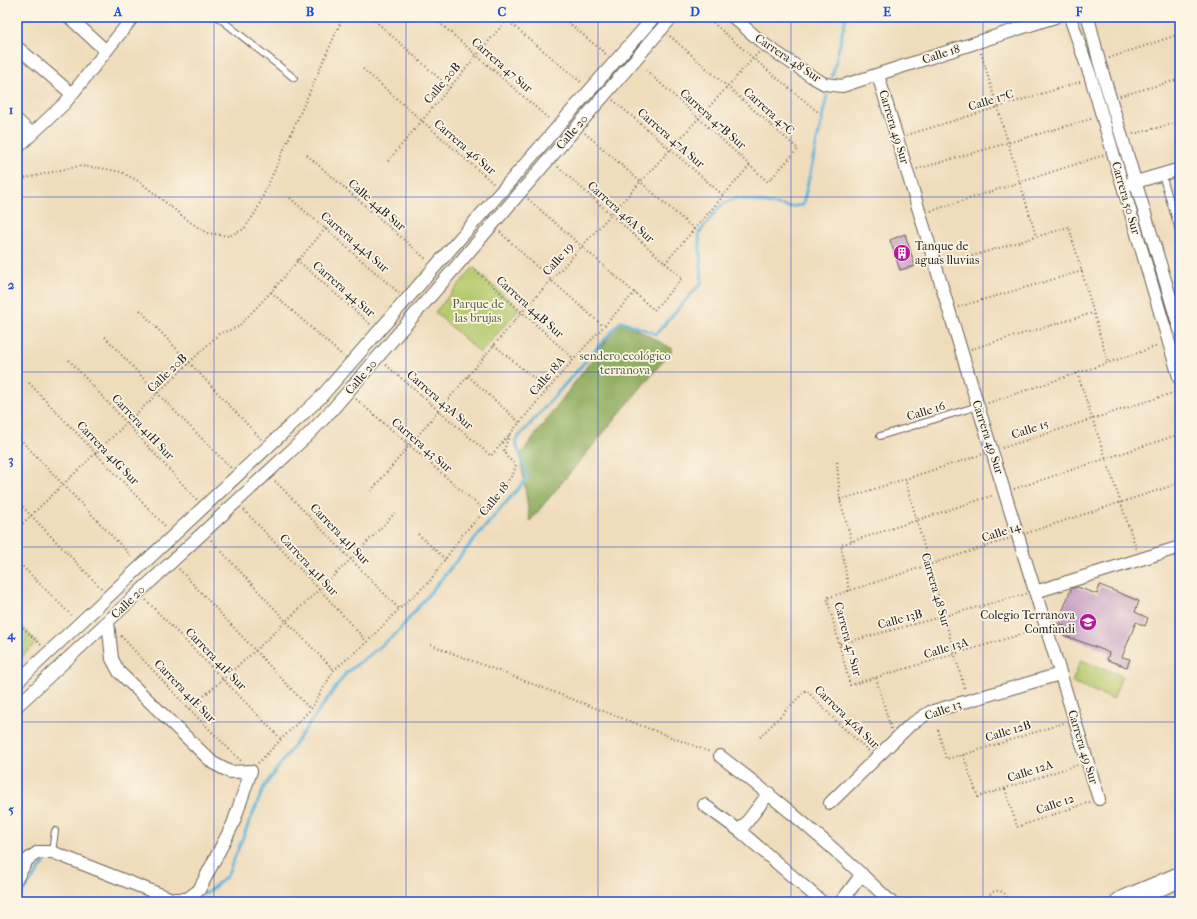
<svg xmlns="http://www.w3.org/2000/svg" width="1197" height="919" viewBox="0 0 1197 919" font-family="'IM FELL French Canon',serif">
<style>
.green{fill:#b6ca6e;stroke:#697345}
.forest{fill:#90ae61;stroke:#56653e}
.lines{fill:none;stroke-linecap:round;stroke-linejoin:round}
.stream{stroke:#5db3da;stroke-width:3}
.building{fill:#c094c0}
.service-casing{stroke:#665f54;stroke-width:8}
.minor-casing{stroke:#665f54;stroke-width:14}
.trunk-casing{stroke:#665f54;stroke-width:22}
.path{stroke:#665f54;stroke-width:2;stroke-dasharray:1 3;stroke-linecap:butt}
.service{stroke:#fff;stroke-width:6}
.minor{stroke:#fff;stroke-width:12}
.trunk{stroke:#fff;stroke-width:20}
.grid{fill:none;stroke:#1d4ed8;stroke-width:1;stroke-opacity:0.55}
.labels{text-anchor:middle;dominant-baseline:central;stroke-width:3.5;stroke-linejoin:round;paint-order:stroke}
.street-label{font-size:12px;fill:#1c1c1c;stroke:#fcf5e5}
.poi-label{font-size:12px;fill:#1c1c1c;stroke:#fcf5e5;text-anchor:start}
.park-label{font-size:12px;fill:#525939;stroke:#fcf5e5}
.neatline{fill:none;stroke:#1d4ed8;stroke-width:1.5}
.grid-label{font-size:13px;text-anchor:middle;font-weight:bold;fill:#1d4ed8}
</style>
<rect width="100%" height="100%" fill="#fcf5e5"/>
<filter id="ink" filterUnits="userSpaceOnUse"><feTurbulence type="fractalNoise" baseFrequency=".025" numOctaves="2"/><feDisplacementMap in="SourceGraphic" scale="8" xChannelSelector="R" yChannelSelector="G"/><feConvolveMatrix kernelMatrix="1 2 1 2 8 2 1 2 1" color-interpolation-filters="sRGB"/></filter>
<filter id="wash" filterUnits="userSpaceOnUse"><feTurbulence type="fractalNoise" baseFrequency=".012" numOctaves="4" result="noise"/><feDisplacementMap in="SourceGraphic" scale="16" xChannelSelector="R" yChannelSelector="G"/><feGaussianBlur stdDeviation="0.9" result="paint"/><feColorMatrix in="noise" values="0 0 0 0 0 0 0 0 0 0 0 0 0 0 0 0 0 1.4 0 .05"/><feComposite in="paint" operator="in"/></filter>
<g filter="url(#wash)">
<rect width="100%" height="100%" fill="#efdcbb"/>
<path class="green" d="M 473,268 L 519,309 L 480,353 L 435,312 Z
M 17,621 L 37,642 L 17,662 Z
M 1081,660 L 1122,676 L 1113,699 L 1072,682 Z"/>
<path class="forest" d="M 621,321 L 673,349 L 530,521 L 520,455 Z"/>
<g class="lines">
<path class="stream" d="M 832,77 L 846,17
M 201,894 L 207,893 L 227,876 L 264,787 L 346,673 L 396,634 L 478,535 L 528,477 L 515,441 L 621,321 L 656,334 L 702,282 L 699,233 L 721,205 L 736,198 L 789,207 L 803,205 L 827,96
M 17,901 L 50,855"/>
</g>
<g id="blocks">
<path class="building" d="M 905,234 L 915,266 L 900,270 L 890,240 Z
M 1100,585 L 1139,601 L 1135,612 L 1148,618 L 1145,626 L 1136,622 L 1122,657 L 1130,659 L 1127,667 L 1107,660 L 1109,653 L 1103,650 L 1063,635 L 1066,627 L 1058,623 L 1071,589 L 1077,587 L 1097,594 Z"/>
</g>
</g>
<g filter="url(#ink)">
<use href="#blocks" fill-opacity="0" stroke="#665f54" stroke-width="1"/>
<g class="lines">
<defs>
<path id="service" d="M 218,17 L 294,78
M 1162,175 L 1180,233
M 880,436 L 978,406
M 52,852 L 55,831"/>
<path id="minor" d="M 69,17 L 106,51
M 733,17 L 765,45 L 814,78 L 825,84 L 842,86 L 1055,17
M 1070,17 L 1091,78 L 1180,380
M 1088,17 L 1099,61 L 1180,330
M 17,47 L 72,94
M 878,75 L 978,406 L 1099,799
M 17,120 L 32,134
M 17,148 L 65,103 L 133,17
M 1129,184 L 1180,169
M 1035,592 L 1180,547
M 17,682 L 320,398 L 654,17
M 17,706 L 309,434 L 332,410 L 672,17
M 720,756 C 779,801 837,850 891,902
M 830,803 L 910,725 L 930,712 L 1060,674
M 704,805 L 740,831 L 822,902
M 740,831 L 769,793
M 17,878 L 27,860 L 38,852 L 52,852 L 172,899 L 187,899 L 199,890 L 233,824 L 251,771 L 230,772 L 213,763 L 119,672 L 112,659 L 108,622
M 841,902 L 862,874"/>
<path id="trunk" d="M 1121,902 L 1180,877"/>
</defs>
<use href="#service" class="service-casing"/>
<use href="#minor" class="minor-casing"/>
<use href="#trunk" class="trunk-casing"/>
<path class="path" d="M 433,17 L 550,120
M 503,17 L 582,83
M 562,17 L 607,55
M 625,17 L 634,24
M 372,18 L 450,88
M 710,20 L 753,58 L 818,112
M 981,53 L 1036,236
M 1109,58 L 1180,34
M 363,69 L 494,184
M 646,70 L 768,182 L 798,149 L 670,36
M 1120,96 L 1180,79
M 613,100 L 724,196
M 585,133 L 694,229
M 1133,134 L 1180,122
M 907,135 L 1080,82
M 307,155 L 427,260
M 388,161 L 509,17
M 917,169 L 1091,119
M 17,180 L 79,166 L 100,168 L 121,172 L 140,182 L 190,222 L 207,233 L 229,236 L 244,229 L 256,212 L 343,17
M 290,198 L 399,293
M 528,199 L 654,310 L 682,278 L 557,166
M 931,211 L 1104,155
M 500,232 L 551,280 L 603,326
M 297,260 L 370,324
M 665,263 L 750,165
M 945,264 L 1069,227 L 1108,363
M 473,268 L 574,359
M 271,292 L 343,356
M 958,307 L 1082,271
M 140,310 L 261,439
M 105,337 L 158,394 L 231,468
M 494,345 L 548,390
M 971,349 L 1093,313
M 69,360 L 197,500
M 386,365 L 491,456 L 574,359 L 635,292
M 1077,373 L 1137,551
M 468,376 L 519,422
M 29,383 L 166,527
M 356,399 L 485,511
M 988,403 L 1158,346
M 17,436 L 133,558
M 1002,448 L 1179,391
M 837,462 L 840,500 L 852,542
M 905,479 L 965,690
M 275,481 L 399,609
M 1014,489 L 1180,434
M 371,491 L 522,312 L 759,52
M 840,500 L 983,454
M 17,501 L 101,588
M 244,510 L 319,589 L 367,642
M 17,529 L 219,334 L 238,327 L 271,292 L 326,228
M 1027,533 L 1180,483
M 418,534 L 445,559
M 1008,539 L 827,598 L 850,685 L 1036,630
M 211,540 L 286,621 L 334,670
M 17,561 L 71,615
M 179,569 L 310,709
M 849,591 L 841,545 L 994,495
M 146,600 L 281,739
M 17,622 L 41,645
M 121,636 L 189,709 L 241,761
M 840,644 L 1026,594
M 431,645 L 710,752
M 876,678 L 891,729
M 189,709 L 255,651 L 351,559 L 395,513
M 938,730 L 946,759 L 963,755 L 1064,723
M 760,737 L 806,690 L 838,723 L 869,751
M 963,755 L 978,797 L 1077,765
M 258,763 L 311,709 L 334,670 L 367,642 L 399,609 L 430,581 L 462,535 L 485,511 L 513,474 L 516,465 L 508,458 L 504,450 L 510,433
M 1005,789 L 1017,827 L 1090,802
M 987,902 C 989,887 1007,887 1008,902"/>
<use href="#service" class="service"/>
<use href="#minor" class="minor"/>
<use href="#trunk" class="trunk"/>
</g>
</g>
<path class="grid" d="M 214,17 L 214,902M 406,17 L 406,902M 598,17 L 598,902M 791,17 L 791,902M 983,17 L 983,902M 17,197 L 1180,197M 17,372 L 1180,372M 17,547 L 1180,547M 17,722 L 1180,722"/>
<defs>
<symbol id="building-disc" viewBox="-11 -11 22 22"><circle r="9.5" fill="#b5179e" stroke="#fcf5e5"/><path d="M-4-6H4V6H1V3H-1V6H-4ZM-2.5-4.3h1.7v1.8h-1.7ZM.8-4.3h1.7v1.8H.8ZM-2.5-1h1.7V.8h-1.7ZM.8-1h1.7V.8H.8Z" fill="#fff"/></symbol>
<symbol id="school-disc" viewBox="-11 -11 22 22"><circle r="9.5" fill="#b5179e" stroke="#fcf5e5"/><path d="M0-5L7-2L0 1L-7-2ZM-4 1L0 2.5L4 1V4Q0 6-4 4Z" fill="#fff"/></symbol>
</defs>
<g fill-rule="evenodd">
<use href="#building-disc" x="892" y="243" width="20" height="20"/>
<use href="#school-disc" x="1078" y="612" width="20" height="20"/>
</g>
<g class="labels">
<g class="street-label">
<text transform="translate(941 54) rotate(-18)">Calle 18</text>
<text transform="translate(788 58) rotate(34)">Carrera 48 Sur</text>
<text transform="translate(502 65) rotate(41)">Carrera 47 Sur</text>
<text transform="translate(442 83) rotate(-50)">Calle 20B</text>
<text transform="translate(991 100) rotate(-17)">Calle 17C</text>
<text transform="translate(769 111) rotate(42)">Carrera 47C</text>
<text transform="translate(713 119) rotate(42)">Carrera 47B Sur</text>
<text transform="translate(894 127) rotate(73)">Carrera 49 Sur</text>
<text transform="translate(572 132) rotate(-49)">Calle 20</text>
<text transform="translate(671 138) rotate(41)">Carrera 47A Sur</text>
<text transform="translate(465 147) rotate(41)">Carrera 46 Sur</text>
<text transform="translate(1126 198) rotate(74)">Carrera 50 Sur</text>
<text transform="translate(377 205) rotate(41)">Calle 44B Sur</text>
<text transform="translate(621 212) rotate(42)">Carrera 46A Sur</text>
<text transform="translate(355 242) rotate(41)">Carrera 44A Sur</text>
<text transform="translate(558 259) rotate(-48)">Calle 19</text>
<text transform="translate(344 289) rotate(41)">Carrera 44 Sur</text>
<text transform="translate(530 307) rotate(42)">Carrera 44B Sur</text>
<text transform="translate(167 373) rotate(-44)">Calle 20B</text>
<text transform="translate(547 376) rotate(-49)">Calle 18A</text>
<text transform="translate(361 377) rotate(-49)">Calle 20</text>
<text transform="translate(440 400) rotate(41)">Carrera 43A Sur</text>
<text transform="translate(926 411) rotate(-17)">Calle 16</text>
<text transform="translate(143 427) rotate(47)">Carrera 41H Sur</text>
<text transform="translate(1030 429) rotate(-18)">Calle 15</text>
<text transform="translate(988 437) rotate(72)">Carrera 49 Sur</text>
<text transform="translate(422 445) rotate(41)">Carrera 43 Sur</text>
<text transform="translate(108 453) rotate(46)">Carrera 41G Sur</text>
<text transform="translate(494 499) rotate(-51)">Calle 18</text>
<text transform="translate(1001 532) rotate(-18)">Calle 14</text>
<text transform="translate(340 534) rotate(46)">Carrera 41J Sur</text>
<text transform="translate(309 565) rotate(47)">Carrera 41I Sur</text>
<text transform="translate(936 590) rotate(74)">Carrera 48 Sur</text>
<text transform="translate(128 602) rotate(-44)">Calle 20</text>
<text transform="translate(900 619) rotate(-15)">Calle 13B</text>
<text transform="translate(848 639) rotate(75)">Carrera 47 Sur</text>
<text transform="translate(946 648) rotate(-17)">Calle 13A</text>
<text transform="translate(216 659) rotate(46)">Carrera 41F Sur</text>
<text transform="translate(185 691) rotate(46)">Carrera 41E Sur</text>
<text transform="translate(943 710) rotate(-20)">Calle 13</text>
<text transform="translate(847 717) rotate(44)">Carrera 46A Sur</text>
<text transform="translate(1008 731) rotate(-17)">Calle 12B</text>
<text transform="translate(1083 747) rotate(73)">Carrera 49 Sur</text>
<text transform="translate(1030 771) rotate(-18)">Calle 12A</text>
<text transform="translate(1055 804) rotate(-19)">Calle 12</text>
</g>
<g class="poi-label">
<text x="915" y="246">Tanque de<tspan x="915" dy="14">aguas lluvias</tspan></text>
<text x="1075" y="615" text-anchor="end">Colegio Terranova<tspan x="1075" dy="14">Comfandi</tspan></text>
</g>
<g class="park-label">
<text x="478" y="304">Parque de<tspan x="478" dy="14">las brujas</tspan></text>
<text x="625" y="356">sendero ecológico<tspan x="625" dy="14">terranova</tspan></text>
</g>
</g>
<rect width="1197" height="919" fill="none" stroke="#fcf5e5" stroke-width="44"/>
<rect x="22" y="22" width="1153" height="875" class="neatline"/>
<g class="grid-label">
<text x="118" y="16">A</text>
<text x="310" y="16">B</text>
<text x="502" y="16">C</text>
<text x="695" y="16">D</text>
<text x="887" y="16">E</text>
<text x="1079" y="16">F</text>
<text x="11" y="114">1</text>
<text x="11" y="289">2</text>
<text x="11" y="464">3</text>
<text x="11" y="639">4</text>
<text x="11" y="814">5</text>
</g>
</svg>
